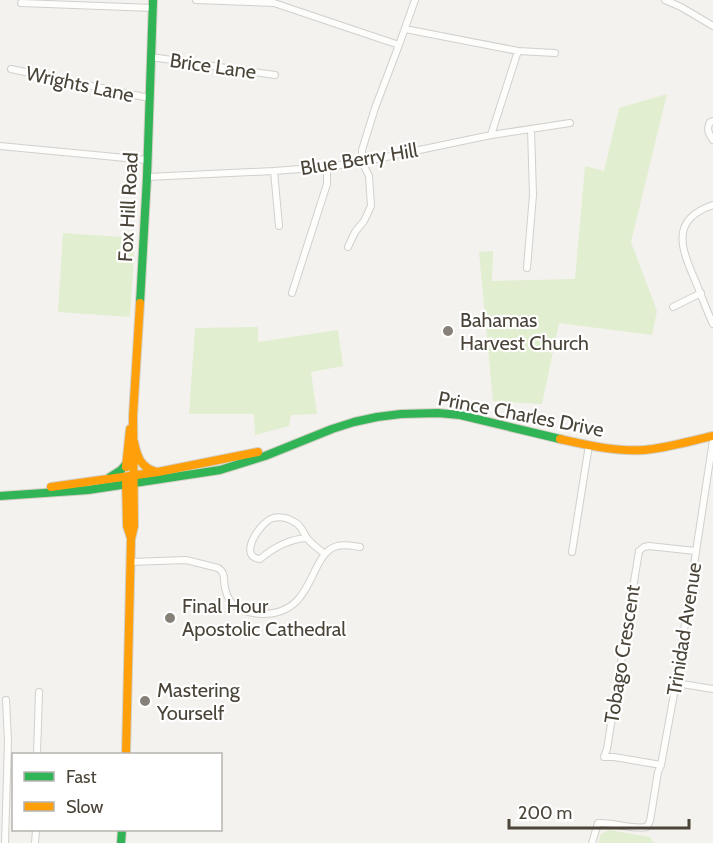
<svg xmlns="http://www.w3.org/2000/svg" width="713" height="843" viewBox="0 0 713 843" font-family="Cabin,sans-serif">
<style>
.green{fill:#e1eecf}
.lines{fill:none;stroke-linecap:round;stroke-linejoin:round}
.street-casing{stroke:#d2d0cb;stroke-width:8}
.fast-casing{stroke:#d3cfc5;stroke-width:10}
.slow-casing{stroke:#d3cfc5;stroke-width:10}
.street{stroke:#fdfdfc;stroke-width:6}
.fast{stroke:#30b455;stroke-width:8}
.slow{stroke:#ff9f0a;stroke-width:8}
.poi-dot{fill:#868178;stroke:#fff;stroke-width:2}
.labels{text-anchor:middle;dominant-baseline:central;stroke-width:4.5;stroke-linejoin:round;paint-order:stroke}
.street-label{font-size:20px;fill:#4b4439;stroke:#fff}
.poi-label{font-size:20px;fill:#4b4439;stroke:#fff;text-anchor:start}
</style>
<rect width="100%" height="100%" fill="#f4f2ee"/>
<path class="green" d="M 667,94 L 631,242 L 657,311 L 652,335 L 559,323 L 542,404 L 493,401 L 479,252 L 493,251 L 492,281 L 575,279 L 585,166 L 604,171 L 619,108 Z
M 63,233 L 135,238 L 130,317 L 58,312 Z
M 258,327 L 258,342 L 338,330 L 343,366 L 311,372 L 317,414 L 291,415 L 289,426 L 255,435 L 254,414 L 189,414 L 195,328 Z
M 609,830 L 650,837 L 653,842 L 656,843 L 598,843 L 601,834 Z"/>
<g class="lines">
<defs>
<path id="street" d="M 196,0 L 274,3 L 399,45
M 665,0 L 681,7 L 713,26
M 21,3 L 153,8
M 405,29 L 518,51 L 491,135
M 518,51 L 555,53
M 151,57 L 275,75
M 11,69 L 149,98
M 713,121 L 710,122 C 706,129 709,134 713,140
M 0,146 L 147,160
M 274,171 L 279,226
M 147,177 L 274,171 L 327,167 L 362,162 L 491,135 L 570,123
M 713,205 C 667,220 683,252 697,285 C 702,298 707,311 713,324
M 348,247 L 355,232 L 364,221 L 371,206 L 369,176 L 362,162 L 362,150 L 375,108 L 399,45 L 415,0
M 527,268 L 533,195 L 531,129
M 292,293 L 327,184 L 327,167
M 673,307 L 701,293
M 307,538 C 289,539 273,548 260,559 C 237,557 260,522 273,518 C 281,516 290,519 296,523 C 302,527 303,532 307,538 C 311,544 319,549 325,554
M 572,552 L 589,445
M 130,562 L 186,560 L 218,568 C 226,573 223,579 225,588 C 229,609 244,613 263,614 C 316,614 308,554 337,546 C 345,544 353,546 360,547
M 676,683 L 713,689
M 37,754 L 39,692
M 661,765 L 614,757 L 604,757 L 607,749 L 639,551 L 644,547 L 649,546 L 695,551
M 5,843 L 8,741 L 6,700
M 35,843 L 36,830
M 592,843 L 598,823 C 614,822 631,830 647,827 L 650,821 L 658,772 L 661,765 L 676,683 L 713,440"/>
<path id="fast" d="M 140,303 L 147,177 L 153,0
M 110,477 L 121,470 L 127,463
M 0,496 L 88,490 L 220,470 L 265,456 L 332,429 L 354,422 L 377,417 L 401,414 L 438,413 L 460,415 L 560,439
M 121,843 L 122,830"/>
<path id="slow" d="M 560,439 C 587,445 616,452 644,450 C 667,448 690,441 713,436
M 134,442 C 137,457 141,468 157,472
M 126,467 L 130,429
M 126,480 L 127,526 L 131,538
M 51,487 L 158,472 L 258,452
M 126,754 L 131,539 L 134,526 L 133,416 L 140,303"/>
</defs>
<use href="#street" class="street-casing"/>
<use href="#fast" class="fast-casing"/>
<use href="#slow" class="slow-casing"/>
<use href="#street" class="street"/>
<use href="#fast" class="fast"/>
<use href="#slow" class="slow"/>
</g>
<g class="poi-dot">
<circle cx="448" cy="331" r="6"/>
<circle cx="170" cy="618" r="6"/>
<circle cx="145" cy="701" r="6"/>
</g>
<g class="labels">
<g class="street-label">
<text transform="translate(213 66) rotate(8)">Brice Lane</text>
<text transform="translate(80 84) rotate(12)">Wrights Lane</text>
<text transform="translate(359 159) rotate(-9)">Blue Berry Hill</text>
<text transform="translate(128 207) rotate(-87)">Fox Hill Road</text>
<text transform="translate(521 414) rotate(11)">Prince Charles Drive</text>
<text transform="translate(684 629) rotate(-81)">Trinidad Avenue</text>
<text transform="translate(622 654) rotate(-81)">Tobago Crescent</text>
</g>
<g class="poi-label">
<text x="460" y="320">Bahamas<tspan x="460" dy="23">Harvest Church</tspan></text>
<text x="182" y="606">Final Hour<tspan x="182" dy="23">Apostolic Cathedral</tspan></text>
<text x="157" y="690">Mastering<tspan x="157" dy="23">Yourself</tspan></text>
</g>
</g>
<rect x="12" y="753" width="210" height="78" fill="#ffffff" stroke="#b7b4b0" stroke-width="1.5"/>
<rect x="24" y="772" width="30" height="9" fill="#30b455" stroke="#b7b4b0" stroke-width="1.5"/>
<text x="66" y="783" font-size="18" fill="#4b4439">Fast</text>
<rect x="24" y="802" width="30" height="9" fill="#ff9f0a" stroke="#b7b4b0" stroke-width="1.5"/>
<text x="66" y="813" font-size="18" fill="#4b4439">Slow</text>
<path d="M509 819v9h180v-9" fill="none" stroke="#4b4439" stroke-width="3"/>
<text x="518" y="819" font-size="18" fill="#4b4439" stroke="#ffffff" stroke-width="4.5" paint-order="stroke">200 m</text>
</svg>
